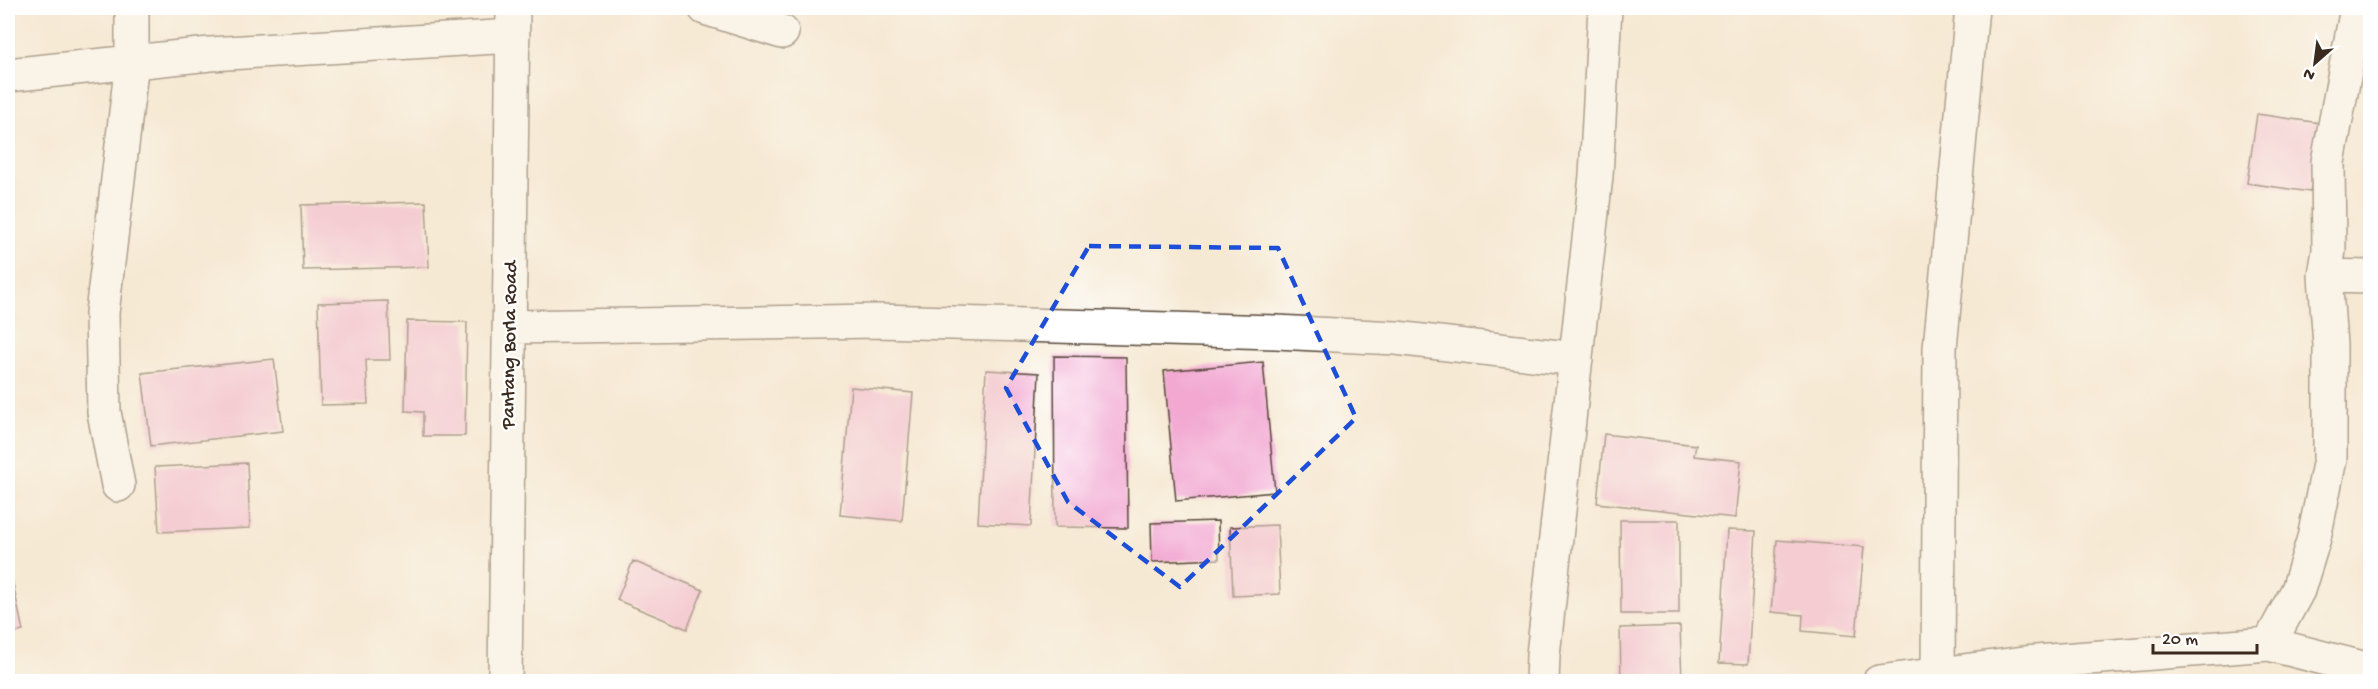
<svg xmlns="http://www.w3.org/2000/svg" width="2378" height="689" viewBox="0 0 2378 689" font-family="'Gochi Hand',sans-serif">
<style>
.building{fill:#f2a8d1}
.lines{fill:none;stroke-linecap:round;stroke-linejoin:round}
.minor-casing{stroke:#574739;stroke-width:36}
.minor{stroke:#fff;stroke-width:33}
.marked{fill:none;stroke:#1d4ed8;stroke-width:4.5;stroke-dasharray:12 8;stroke-linejoin:round}
.labels{text-anchor:middle;dominant-baseline:central;stroke-width:4.5;stroke-linejoin:round;paint-order:stroke}
.street-label{font-size:20px;fill:#3b2a1e;stroke:#fff}
</style>
<rect width="100%" height="100%" fill="#fff"/>
<filter id="ink" filterUnits="userSpaceOnUse"><feTurbulence type="fractalNoise" baseFrequency=".0167" numOctaves="2"/><feDisplacementMap in="SourceGraphic" scale="12" xChannelSelector="R" yChannelSelector="G"/><feConvolveMatrix kernelMatrix="1 2 1 2 8 2 1 2 1" color-interpolation-filters="sRGB"/></filter>
<filter id="wash" filterUnits="userSpaceOnUse"><feTurbulence type="fractalNoise" baseFrequency=".008" numOctaves="4" result="noise"/><feDisplacementMap in="SourceGraphic" scale="24" xChannelSelector="R" yChannelSelector="G"/><feGaussianBlur stdDeviation="1.35" result="paint"/><feColorMatrix in="noise" values="0 0 0 0 0 0 0 0 0 0 0 0 0 0 0 0 0 1.4 0 .05"/><feComposite in="paint" operator="in"/></filter>
<g filter="url(#wash)">
<rect width="100%" height="100%" fill="#f6e9d3"/>
<g id="blocks">
<path class="building" d="M 2257,114 L 2320,123 L 2310,192 L 2247,183 Z
M 426,202 L 429,267 L 303,270 L 301,205 Z
M 388,301 L 390,360 L 366,360 L 368,404 L 321,405 L 318,303 Z
M 407,321 L 467,322 L 465,436 L 423,436 L 423,412 L 405,411 Z
M 1054,356 L 1126,357 L 1128,528 L 1055,527 Z
M 274,359 L 283,431 L 151,446 L 142,373 Z
M 1263,362 L 1275,492 L 1176,501 L 1164,371 Z
M 986,370 L 1039,373 L 1031,526 L 978,523 Z
M 851,387 L 913,393 L 902,521 L 840,515 Z
M 1604,434 L 1696,445 L 1694,456 L 1741,461 L 1735,518 L 1597,503 Z
M 247,463 L 250,528 L 159,532 L 155,467 Z
M 1620,520 L 1679,520 L 1679,614 L 1621,614 Z
M 1218,521 L 1219,559 L 1152,562 L 1151,523 Z
M 1277,525 L 1280,594 L 1233,596 L 1230,527 Z
M 1727,530 L 1756,531 L 1748,664 L 1719,663 Z
M 1777,540 L 1864,547 L 1856,636 L 1802,631 L 1803,615 L 1771,612 Z
M 8,560 L 23,631 L 8,634 Z
M 633,561 L 703,590 L 687,629 L 617,600 Z
M 1680,626 L 1682,682 L 1621,682 L 1620,628 Z"/>
</g>
</g>
<g filter="url(#ink)">
<use href="#blocks" fill-opacity="0" stroke="#574739" stroke-width="1.5"/>
<g class="lines">
<defs>
<path id="minor" d="M 705,8 L 782,32
M 8,75 L 210,54 L 513,36
M 2325,276 L 2370,277
M 511,327 L 878,321 L 1276,332 L 1396,338 L 1576,359
M 118,485 L 104,412 L 102,313 L 132,62 L 132,8
M 2269,644 L 2298,590 L 2314,538 L 2330,459 L 2330,345 L 2325,276 L 2329,250 L 2328,162 L 2357,8
M 1938,674 L 1940,348 L 1972,8
M 505,682 L 513,8
M 1542,682 L 1543,655 L 1596,176 L 1605,8
M 1879,682 L 2024,663 L 2269,644 L 2370,670"/>
</defs>
<use href="#minor" class="minor-casing"/>
<use href="#minor" class="minor"/>
</g>
</g>
<path d="M0 0H2378V689H0ZM 1089,246 L 1278,248 L 1356,418 L 1180,587 L 1068,502 L 1006,388 Z" fill="#f6e9d3" fill-opacity=".55" fill-rule="evenodd"/>
<path class="marked" d="M 1089,246 L 1278,248 L 1356,418 L 1180,587 L 1068,502 L 1006,388 Z"/>
<g class="labels">
<g class="street-label">
<text transform="translate(511 345) rotate(-89)">Pantang Borla Road</text>
</g>
</g>
<rect width="2378" height="689" fill="none" stroke="#fff" stroke-width="30"/>
<g transform="translate(2315 63) rotate(208)" stroke="#ffffff" stroke-width="4.5" paint-order="stroke">
<path d="M0-4.5L10 22L0 15L-10 22Z" fill="#3b2a1e"/>
<text y="-9" font-size="16" font-weight="bold" text-anchor="middle" fill="#3b2a1e">N</text>
</g>
<path d="M2153 644v9h104v-9" fill="none" stroke="#3b2a1e" stroke-width="3"/>
<text x="2162" y="644" font-size="18" fill="#3b2a1e" stroke="#ffffff" stroke-width="4.5" paint-order="stroke">20 m</text>
</svg>
